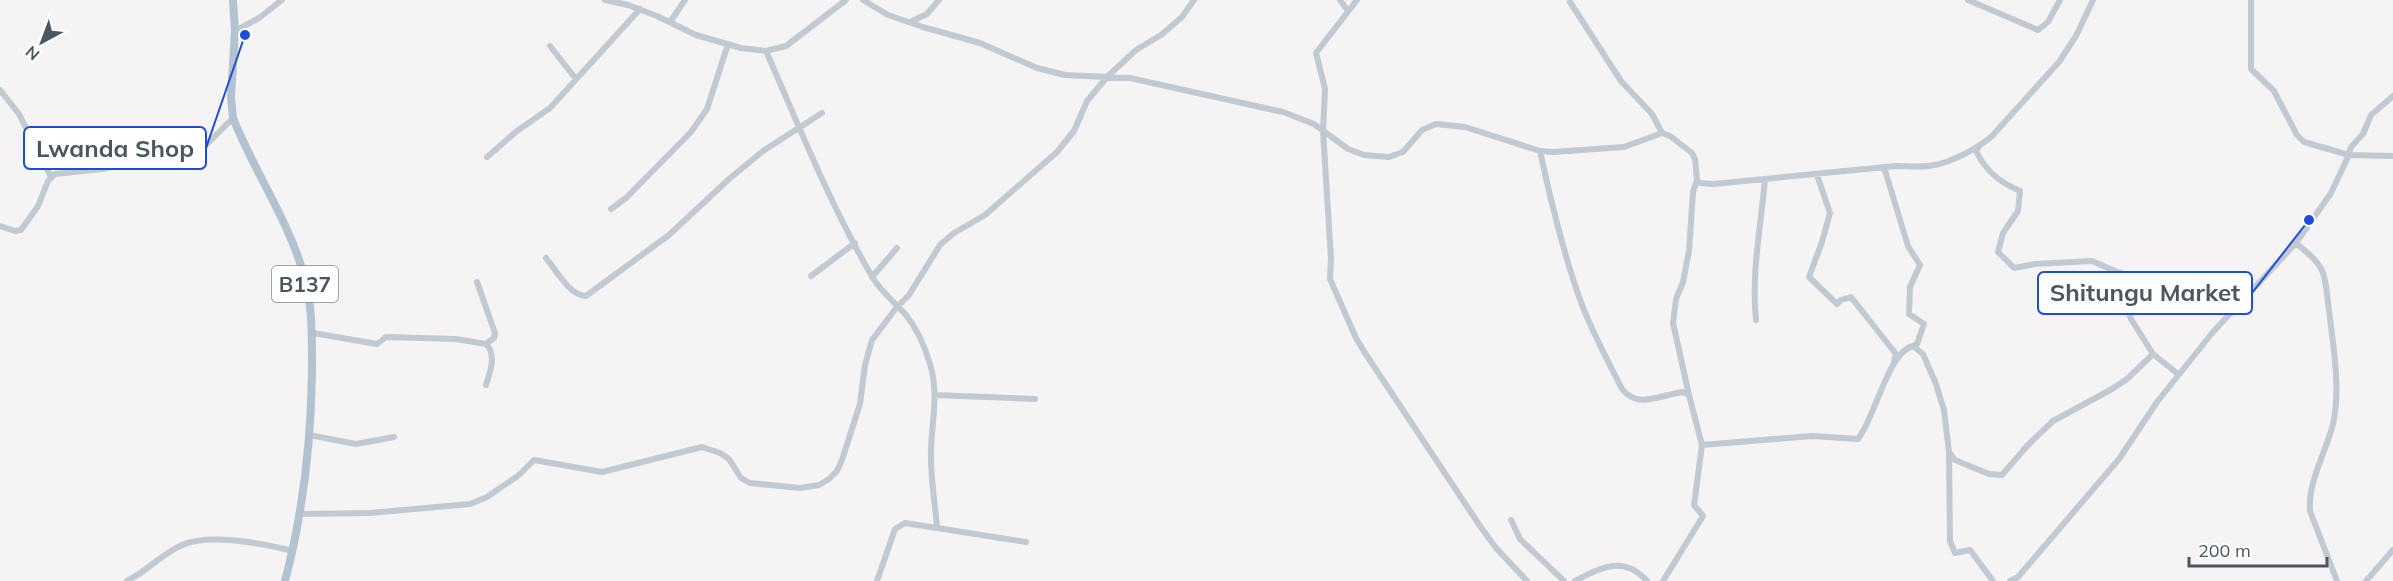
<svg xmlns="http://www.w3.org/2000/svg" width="2393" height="581" viewBox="0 0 2393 581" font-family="Mulish,sans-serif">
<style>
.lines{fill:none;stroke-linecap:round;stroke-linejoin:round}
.minor{stroke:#c1cad2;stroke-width:6}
.major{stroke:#b3c2d1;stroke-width:8}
.labels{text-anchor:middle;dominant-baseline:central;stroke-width:6;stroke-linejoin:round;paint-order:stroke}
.shield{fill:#fff;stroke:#808990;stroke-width:1.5}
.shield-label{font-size:21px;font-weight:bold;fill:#4a5661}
.leader{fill:none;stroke:#1d4ed8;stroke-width:2}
.callout-dot{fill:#1d4ed8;stroke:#fff;stroke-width:2}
.callout{fill:#fff;stroke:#1d4ed8;stroke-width:2}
.callout-label{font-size:24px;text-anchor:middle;font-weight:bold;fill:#4a5661}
</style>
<rect width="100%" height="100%" fill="#f5f3f3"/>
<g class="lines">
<path class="minor" d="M 605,0 L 628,5 L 657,16 L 696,35 L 741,48 L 766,51 L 786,46 L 846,0
M 863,0 L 888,15 L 923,27 L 980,43 L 1037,68 L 1065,75 L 1130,78 L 1283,112 L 1314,124 L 1348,149 L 1364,155 L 1389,157 L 1403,152 L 1422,130 L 1436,124 L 1465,127 L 1540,151 L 1554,152 L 1624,147 L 1662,133 L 1670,136 L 1692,153 L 1695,159 L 1697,180 L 1700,183 L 1713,184 L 1896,166 C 1909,166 1922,168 1934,165 C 1950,163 1980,147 1992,136 L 2059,62 L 2076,36 L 2093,0
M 1340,0 L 1348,11
M 1357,0 L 1316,53 L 1325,89 L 1323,131 L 1331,258 L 1330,279 L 1356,338 L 1365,353 L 1480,526 L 1496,548 L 1527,581
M 1968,0 L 2038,30 L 2048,22 L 2060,0
M 2251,0 L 2251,69 L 2274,91 L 2297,135 L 2304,142 L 2349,155 L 2393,156
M 1570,2 L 1621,81 L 1652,114 L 1662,133
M 670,22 L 685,0
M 910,22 L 927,14 L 939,0
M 235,31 L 259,18 L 282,0
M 550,46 L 576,79
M 766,51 C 800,128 830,205 873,278 C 882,293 895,302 906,315 C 917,329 925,347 930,364 C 939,393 932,420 931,450 C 930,475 935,502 937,527
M 0,90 L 19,114 L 51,177
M 1980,145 L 1976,151 C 1986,171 1999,182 2020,191 L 2018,211 L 2003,233 L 1998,252 L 2014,268 L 2035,264 L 2092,261 L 2115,271 L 2234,311
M 1540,151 C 1551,202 1563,253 1581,302 C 1592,332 1608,361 1622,389 C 1638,410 1662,394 1683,392 L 1689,395 L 1702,445 L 1694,505 L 1703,516 L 1663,581
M 487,157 L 517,131 L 550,108 L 640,9
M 1884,167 L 1908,246 L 1920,265 L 1910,287 L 1909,314 L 1924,324 L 1917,344 L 1913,346
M 1817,175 L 1830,213 L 1822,242 L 1809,277 L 1837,304 L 1841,300 L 1851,297 L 1896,354 L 1894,362
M 611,209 L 626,198 L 691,132 L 707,109 L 728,44
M 0,226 L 15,231 L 21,230 L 38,206 L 48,181 L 55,174 L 102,169 L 165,154 L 197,154 L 233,118
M 546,258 C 556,270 569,295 586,296 L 669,235 L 729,179 L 763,151 L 822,113
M 2115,271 L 2123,286 L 2125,302 L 2131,319 L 2153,354 L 2178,374
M 811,276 L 855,243
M 872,277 L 897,248
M 1756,320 C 1751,273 1761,226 1765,179
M 313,333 L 377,344 L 386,337 L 456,339 L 486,344 L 494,338 L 495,333 L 477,282
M 486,344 C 497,355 490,372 486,385
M 935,395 L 1035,399
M 1689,395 L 1673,323 L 1676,299 L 1683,282 L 1689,251 L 1693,192 L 1697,180
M 309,435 L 356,444 L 394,437
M 1702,445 L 1812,436 L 1858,439 C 1875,418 1888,352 1913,346 L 1923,354 L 1936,384 L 1944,410 L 1949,452 L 1955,460 L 1989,474 L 2002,475 L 2027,446 L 2053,421 L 2112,389 L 2127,379 L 2153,354
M 1949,452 L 1950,541 L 1955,553 L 1970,550 L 1993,581
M 301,514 L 370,513 L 470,504 L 487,497 L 519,475 L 534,460 L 602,472 L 702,447 L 720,453 L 729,459 L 741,478 L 750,483 L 800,488 L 819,485 L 829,479 L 837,471 L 842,460 L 860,404 L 865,365 L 872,340 L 897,307 L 909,295 L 940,245 L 954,233 L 985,215 L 1057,152 L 1074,131 L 1087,101 L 1107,77 L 1136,50 L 1161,35 L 1182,17 L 1194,0
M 1511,520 L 1520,539 L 1564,581
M 127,581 C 147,571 162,554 182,545 C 210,533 264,544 293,551
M 877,581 L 895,529 L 905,523 L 1026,542
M 1575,581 C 1602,567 1624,555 1647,581
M 2010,581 L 2018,577 L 2119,459 L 2157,402 L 2213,332 L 2296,243
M 2337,581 L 2310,511 C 2308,480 2326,453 2333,424 C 2341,388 2333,345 2329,310 C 2327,298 2327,285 2323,273 C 2319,261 2305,251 2296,243 L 2331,193 L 2347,159 L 2351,147 L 2363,134 L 2371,115 L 2393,96
M 2366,581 L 2393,550"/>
<path class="major" d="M 233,0 L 235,31 L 231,97 L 233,118 C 254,171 287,218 303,272 C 313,304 312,340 312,372 C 311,443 303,513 285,581"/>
</g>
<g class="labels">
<rect class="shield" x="272" y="266" width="66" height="36" rx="4.5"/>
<g class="shield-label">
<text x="305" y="284">B137</text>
</g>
</g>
<path class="leader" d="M245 35L206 148M2309 220L2252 293"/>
<g class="callout-dot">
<circle cx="245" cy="35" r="6"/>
<circle cx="2309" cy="220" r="6"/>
</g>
<g class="callout">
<rect x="24" y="127" width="182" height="42" rx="6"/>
<rect x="2038" y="272" width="214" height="42" rx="6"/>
</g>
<g class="callout-label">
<text x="115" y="157">Lwanda Shop</text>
<text x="2145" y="301">Shitungu Market</text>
</g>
<g transform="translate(42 42) rotate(221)" stroke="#ffffff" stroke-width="4.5" paint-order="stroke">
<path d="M0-4.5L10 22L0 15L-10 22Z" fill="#4a5661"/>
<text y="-9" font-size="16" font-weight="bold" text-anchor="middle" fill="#4a5661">N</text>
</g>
<path d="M2189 557v9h138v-9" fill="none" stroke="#4a5661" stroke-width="3"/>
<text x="2198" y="557" font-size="18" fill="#4a5661" stroke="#ffffff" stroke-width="4.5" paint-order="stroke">200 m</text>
</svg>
